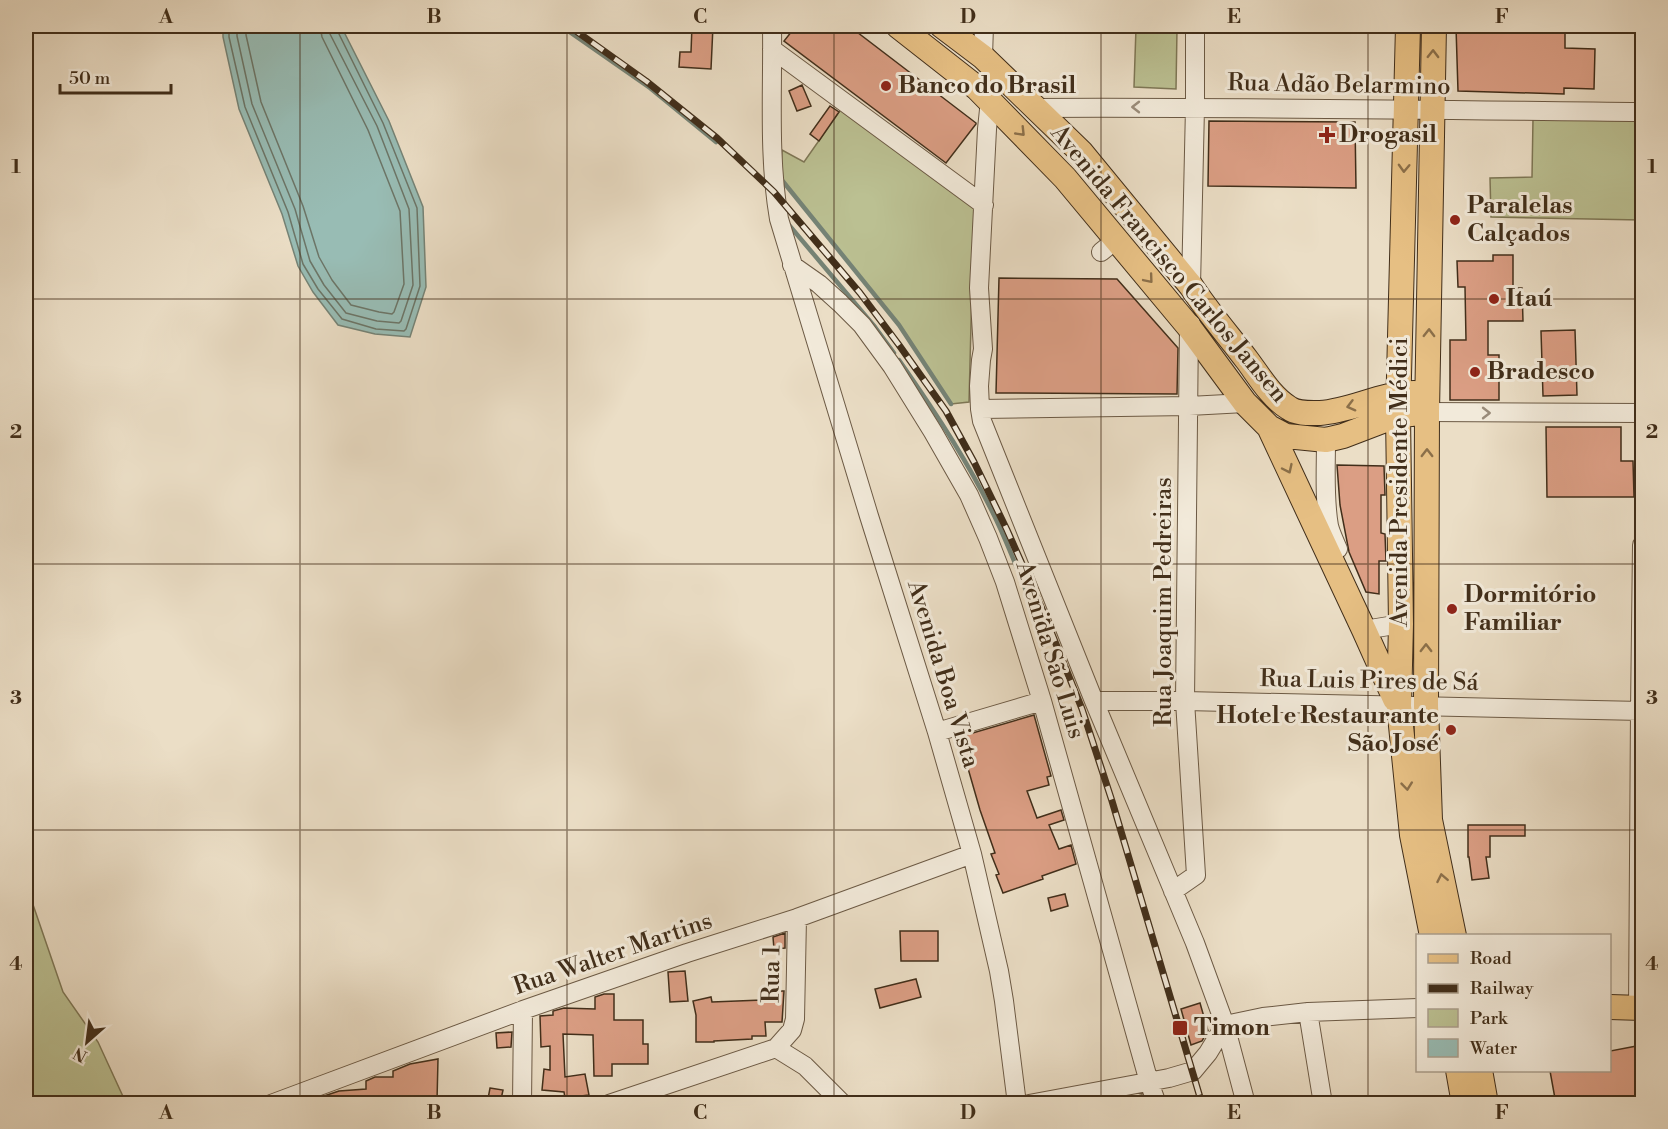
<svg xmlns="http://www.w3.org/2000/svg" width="1668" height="1129" viewBox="0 0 1668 1129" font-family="'Libre Bodoni',serif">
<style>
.green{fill:#bbc092;stroke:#7e7756;stroke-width:1.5}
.water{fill:#98bcb4;stroke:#758376;stroke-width:1.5}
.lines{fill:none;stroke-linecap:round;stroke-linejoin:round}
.shore{stroke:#6c7567;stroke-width:1.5}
.stream{stroke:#758376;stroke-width:4.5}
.building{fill:#db9e84;stroke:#412e1a;stroke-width:1.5}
.minor-casing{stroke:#6c5a45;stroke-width:20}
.major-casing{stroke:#412e1a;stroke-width:26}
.minor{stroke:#f2eada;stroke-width:18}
.major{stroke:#e6bf83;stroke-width:24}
.rail-casing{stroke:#412e1a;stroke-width:7}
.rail{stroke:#f2eada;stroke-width:4.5;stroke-dasharray:14;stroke-linecap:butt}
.oneway{stroke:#8b6f49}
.oneway2{stroke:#9a8c7a}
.grid{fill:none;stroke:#412e1a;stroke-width:1.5;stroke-opacity:0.55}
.poi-dot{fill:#8f2418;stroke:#f2eada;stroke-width:2}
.labels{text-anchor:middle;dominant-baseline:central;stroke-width:6;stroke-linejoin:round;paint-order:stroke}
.street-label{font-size:24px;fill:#412e1a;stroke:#f2eada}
.poi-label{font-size:24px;font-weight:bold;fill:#412e1a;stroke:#f2eada;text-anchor:start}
.neatline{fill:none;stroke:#412e1a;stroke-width:2}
.grid-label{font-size:20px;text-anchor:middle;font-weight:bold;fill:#412e1a}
</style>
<rect width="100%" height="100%" fill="#ebdec6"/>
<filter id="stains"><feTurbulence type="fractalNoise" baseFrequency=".00333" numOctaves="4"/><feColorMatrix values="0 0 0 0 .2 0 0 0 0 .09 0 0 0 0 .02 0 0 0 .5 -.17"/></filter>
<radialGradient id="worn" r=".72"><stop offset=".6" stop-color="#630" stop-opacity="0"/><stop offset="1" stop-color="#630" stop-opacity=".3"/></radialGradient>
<path class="green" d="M 1136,28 L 1177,29 L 1176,89 L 1134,87 Z
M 841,109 L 974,208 L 969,402 L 951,404 L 899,325 L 780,178 L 782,150 L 804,162 Z
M 1533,119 L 1640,120 L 1641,220 L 1491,217 L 1490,178 L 1532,177 Z
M 26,818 L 29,893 L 63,992 L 98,1042 L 126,1103 L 26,1103 Z"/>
<path class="water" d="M 223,26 L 341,26 L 389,121 L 423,207 L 426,287 L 410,337 L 375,334 L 338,325 L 313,292 L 298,266 L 282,214 L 239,109 L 223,37 Z"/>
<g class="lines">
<path class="shore" d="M 229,26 L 229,37 L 245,107 L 288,212 L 303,264 L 318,289 L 342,319 L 376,329 L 404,331 L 406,329 L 420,286 L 417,208 L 383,123 L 337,30 L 337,26
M 237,26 L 237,36 L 252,104 L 295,209 L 310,261 L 324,285 L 346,313 L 377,321 L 399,323 L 401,321 L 413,285 L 409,209 L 377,126 L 330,34 L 329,26
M 246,26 L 246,35 L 261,102 L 303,206 L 319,257 L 332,280 L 351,305 L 379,312 L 392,314 L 394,312 L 404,284 L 400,211 L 368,130 L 322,37 L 320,26"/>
<path class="stream" d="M 561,26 L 650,88 L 716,142
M 781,179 L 899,325 L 951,404
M 789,225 L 875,327 L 894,353
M 899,360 C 936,413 973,469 1000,528 C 1014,559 1026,590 1038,621"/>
</g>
<path class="building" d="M 692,26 L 713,26 L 711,69 L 679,67 L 680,52 L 691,52 Z
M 796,26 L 849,26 L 976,123 L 976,124 L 946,163 L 784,41 Z
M 1456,27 L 1565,29 L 1565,48 L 1595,49 L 1594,89 L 1564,88 L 1564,94 L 1458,91 Z
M 802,85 L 811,106 L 797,111 L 789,91 Z
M 830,106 L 839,112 L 819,141 L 810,134 Z
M 1209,121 L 1355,122 L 1356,188 L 1208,186 Z
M 1493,255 L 1513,255 L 1513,288 L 1522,288 L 1523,321 L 1488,321 L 1488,355 L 1499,355 L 1499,400 L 1450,400 L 1450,340 L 1466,340 L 1465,287 L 1458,287 L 1457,261 L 1493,261 Z
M 999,278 L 1117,279 L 1178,348 L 1177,394 L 996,393 Z
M 1575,330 L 1577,395 L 1543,396 L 1541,331 Z
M 1546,427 L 1621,427 L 1621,461 L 1633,461 L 1634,497 L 1547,497 Z
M 1337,465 L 1384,466 L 1385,495 L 1381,495 L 1381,533 L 1385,534 L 1386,561 L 1379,561 L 1379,594 L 1366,592 L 1349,552 L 1340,505 Z
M 1034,715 L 1051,776 L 1047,777 L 1049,785 L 1027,791 L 1037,818 L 1061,810 L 1064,820 L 1049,825 L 1059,849 L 1071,845 L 1076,864 L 1042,876 L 1043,879 L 1003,893 L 996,875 L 999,874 L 991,854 L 995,853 L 980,810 L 959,737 Z
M 1468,825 L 1525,825 L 1525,836 L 1490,836 L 1490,857 L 1486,857 L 1489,878 L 1472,880 L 1469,857 L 1468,857 Z
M 1065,894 L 1068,906 L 1051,911 L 1048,898 Z
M 900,931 L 938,931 L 938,961 L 901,961 Z
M 785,933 L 785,948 L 774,949 L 773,937 Z
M 685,971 L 688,1001 L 670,1002 L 668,972 Z
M 916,979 L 921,997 L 880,1008 L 875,989 Z
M 762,991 L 784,991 L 782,1022 L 765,1022 L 766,1036 L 752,1036 L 752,1039 L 714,1041 L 714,1042 L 696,1042 L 696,1015 L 693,1001 L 711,997 L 712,1002 L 762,1000 Z
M 604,994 L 614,994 L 614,1020 L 643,1020 L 643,1044 L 648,1044 L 648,1064 L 612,1064 L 612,1076 L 594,1076 L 593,1035 L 563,1034 L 565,1077 L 585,1074 L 589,1095 L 565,1098 L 564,1092 L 542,1090 L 544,1069 L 550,1070 L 550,1046 L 541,1047 L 540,1016 L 553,1015 L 553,1011 L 564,1008 L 595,1009 L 595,997 Z
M 1200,1003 L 1208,1031 L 1202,1041 L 1191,1045 L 1181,1009 Z
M 512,1032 L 511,1047 L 497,1048 L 496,1033 Z
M 1642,1045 L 1642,1104 L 1556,1104 L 1550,1071 L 1610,1071 L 1610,1051 Z
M 438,1059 L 437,1101 L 430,1104 L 325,1104 L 324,1096 L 339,1091 L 366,1089 L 366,1081 L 375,1077 L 393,1077 L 393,1071 L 410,1064 Z
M 490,1088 L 503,1090 L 500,1104 L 487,1104 Z
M 1142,1095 L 1145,1104 L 1093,1104 Z"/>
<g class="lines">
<defs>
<path id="minor" d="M 772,26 C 773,90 768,155 779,219 L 869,516 L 937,732 L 972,854 L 999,971 L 1004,1001 L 1017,1104
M 772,49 L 984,205
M 983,57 L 984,26
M 990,100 L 987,129 L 979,288 L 983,349 L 981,360 L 979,386 L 980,409 L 982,421 L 1094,701 L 1195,943 L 1225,1025 L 1246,1104
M 1035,108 C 1238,107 1440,110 1642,112
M 1101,252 L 1117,239
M 792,265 L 819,284 L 840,303 L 862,325 L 892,366 L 933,432 L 969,495 L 988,538 L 1005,582 L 1042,701 L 1149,1082 L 1157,1104
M 1191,286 L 1195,107 L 1195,26
M 980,409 L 1189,406 L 1245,403
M 1427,412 L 1642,413
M 1326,440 C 1326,468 1324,498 1329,526 C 1331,534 1335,542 1338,549
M 1364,630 L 1401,624
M 1094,701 L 1185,701 L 1642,711
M 937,732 L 1042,701
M 1173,891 L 1196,875 L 1185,701 L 1189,327 L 1191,324
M 1638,1008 L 1640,711 L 1642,545
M 1308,1012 L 1323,1104
M 776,1048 L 805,1066 L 843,1104
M 271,1104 L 523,1010 L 687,953 L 797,918 L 972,854
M 522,1104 L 523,1010
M 609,1104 L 776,1048 L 792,1030 L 795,1019 L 797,918
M 1029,1104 L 1169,1078 L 1193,1071 L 1208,1053 L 1225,1025 L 1263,1017 L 1308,1012 L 1418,1008"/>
<path id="major" d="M 898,26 L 977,88 L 1065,178 L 1189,327 L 1245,403 L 1269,427 L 1364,630 L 1395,699
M 942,26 L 983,57 L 1081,152 L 1191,286 C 1208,312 1228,335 1247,360 C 1259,376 1271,397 1289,408 C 1297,414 1310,413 1320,413 C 1352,411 1381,393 1414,393
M 1408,26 L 1398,415 L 1401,624 L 1399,706 L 1412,835 L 1432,936
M 1434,26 L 1427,412 L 1426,706 L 1430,820 L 1454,936
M 1269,427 L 1286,436 L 1326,440 L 1343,436 L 1398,415 L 1412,414
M 1610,1007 L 1642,1008
M 1458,1070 L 1464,1104
M 1480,1070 L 1486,1104"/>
</defs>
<use href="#minor" class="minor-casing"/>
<use href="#major" class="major-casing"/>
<use href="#minor" class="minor"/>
<use href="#major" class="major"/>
<defs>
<path id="rail" d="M 569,26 L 646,81 L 717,138 L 774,192 L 860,293 L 899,345 L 946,411 L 974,462 L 1007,530 L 1042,609 L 1082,709 L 1112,801 L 1202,1104"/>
</defs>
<use href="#rail" class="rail-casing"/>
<use href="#rail" class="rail"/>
</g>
<defs><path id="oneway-chevron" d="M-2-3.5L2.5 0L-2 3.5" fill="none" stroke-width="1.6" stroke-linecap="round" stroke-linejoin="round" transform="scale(1.5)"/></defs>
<g class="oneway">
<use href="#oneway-chevron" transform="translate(1433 54) rotate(-89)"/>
<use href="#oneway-chevron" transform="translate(1021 132) rotate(46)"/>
<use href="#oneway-chevron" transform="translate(1404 168) rotate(92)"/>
<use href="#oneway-chevron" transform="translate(1149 279) rotate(50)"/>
<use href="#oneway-chevron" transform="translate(1429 333) rotate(-89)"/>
<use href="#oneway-chevron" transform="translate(1351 406) rotate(165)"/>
<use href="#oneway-chevron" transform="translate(1427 453) rotate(-90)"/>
<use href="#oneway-chevron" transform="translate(1288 469) rotate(65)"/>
<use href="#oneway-chevron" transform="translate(1426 648) rotate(-90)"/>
<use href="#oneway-chevron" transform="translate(1407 786) rotate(84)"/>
<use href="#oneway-chevron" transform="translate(1442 878) rotate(-101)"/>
</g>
<g class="oneway2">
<use href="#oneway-chevron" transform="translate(1136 107) rotate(180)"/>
<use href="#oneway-chevron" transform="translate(1486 413)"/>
</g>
<path class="grid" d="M 300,26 L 300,1104M 567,26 L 567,1104M 834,26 L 834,1104M 1101,26 L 1101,1104M 1368,26 L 1368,1104M 26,299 L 1642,299M 26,564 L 1642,564M 26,830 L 1642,830"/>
<g class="poi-dot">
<circle cx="886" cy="86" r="6"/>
<path d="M1324 126h6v6h6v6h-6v6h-6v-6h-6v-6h6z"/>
<circle cx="1455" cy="220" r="6"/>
<circle cx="1494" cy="299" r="6"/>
<circle cx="1475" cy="372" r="6"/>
<circle cx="1452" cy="609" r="6"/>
<circle cx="1451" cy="730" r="6"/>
<rect x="1172" y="1020" width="16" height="16" rx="3"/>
</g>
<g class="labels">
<g class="street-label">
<text transform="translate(1339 85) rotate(1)">Rua Adão Belarmino</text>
<text transform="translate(1169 264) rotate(50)">Avenida Francisco Carlos Jansen</text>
<text transform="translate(1400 482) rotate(-90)">Avenida Presidente Médici</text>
<text transform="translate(1164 602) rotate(-90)">Rua Joaquim Pedreiras</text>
<text transform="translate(1050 650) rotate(73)">Avenida São Luis</text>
<text transform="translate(943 674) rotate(73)">Avenida Boa Vista</text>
<text transform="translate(1369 681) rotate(1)">Rua Luis Pires de Sá</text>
<text transform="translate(613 954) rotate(-19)">Rua Walter Martins</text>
<text transform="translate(772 974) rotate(-89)">Rua 1</text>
</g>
<g class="poi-label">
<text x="898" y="86">Banco do Brasil</text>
<text x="1339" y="135">Drogasil</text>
<text x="1467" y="206">Paralelas<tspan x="1467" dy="28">Calçados</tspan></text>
<text x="1506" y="299">Itaú</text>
<text x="1487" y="372">Bradesco</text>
<text x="1464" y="595">Dormitório<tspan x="1464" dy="28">Familiar</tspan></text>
<text x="1439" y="716" text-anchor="end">Hotel e Restaurante<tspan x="1439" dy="28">São José</tspan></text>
<text x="1194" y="1028">Timon</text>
</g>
</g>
<rect width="1668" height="1129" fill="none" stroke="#ebdec6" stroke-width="66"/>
<rect x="1416" y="934" width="195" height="138" fill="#f2eada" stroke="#ab9f8d" stroke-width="1.5"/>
<rect x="1428" y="954" width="30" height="9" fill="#e6bf83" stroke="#ab9f8d" stroke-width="1.5"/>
<text x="1470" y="964" font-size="18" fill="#412e1a">Road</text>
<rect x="1428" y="984" width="30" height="9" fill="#412e1a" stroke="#ab9f8d" stroke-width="1.5"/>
<text x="1470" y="994" font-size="18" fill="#412e1a">Railway</text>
<rect x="1428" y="1009" width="30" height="18" fill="#bbc092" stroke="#ab9f8d" stroke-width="1.5"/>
<text x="1470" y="1024" font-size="18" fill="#412e1a">Park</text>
<rect x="1428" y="1039" width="30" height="18" fill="#98bcb4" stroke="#ab9f8d" stroke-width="1.5"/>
<text x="1470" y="1054" font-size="18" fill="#412e1a">Water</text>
<g transform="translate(87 1042) rotate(208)" stroke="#f2eada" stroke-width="4.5" paint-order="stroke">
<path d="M0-4.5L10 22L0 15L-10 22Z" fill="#412e1a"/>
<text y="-9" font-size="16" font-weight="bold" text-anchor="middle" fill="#412e1a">N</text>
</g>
<path d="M60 84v9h111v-9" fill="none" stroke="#412e1a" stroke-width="3"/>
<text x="69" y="84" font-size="18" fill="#412e1a" stroke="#f2eada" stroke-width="4.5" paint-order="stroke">50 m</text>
<rect x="33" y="33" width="1602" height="1063" class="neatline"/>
<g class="grid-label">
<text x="166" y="23">A</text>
<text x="434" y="23">B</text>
<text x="700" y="23">C</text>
<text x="968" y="23">D</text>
<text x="1234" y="23">E</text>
<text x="1502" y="23">F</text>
<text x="16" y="173">1</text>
<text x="1652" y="173">1</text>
<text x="16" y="438">2</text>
<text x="1652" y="438">2</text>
<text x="16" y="704">3</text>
<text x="1652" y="704">3</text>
<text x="16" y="970">4</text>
<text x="1652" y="970">4</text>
<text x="166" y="1119">A</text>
<text x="434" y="1119">B</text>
<text x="700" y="1119">C</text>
<text x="968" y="1119">D</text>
<text x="1234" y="1119">E</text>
<text x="1502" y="1119">F</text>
</g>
<rect width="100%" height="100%" filter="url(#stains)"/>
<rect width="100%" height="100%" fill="url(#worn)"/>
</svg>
